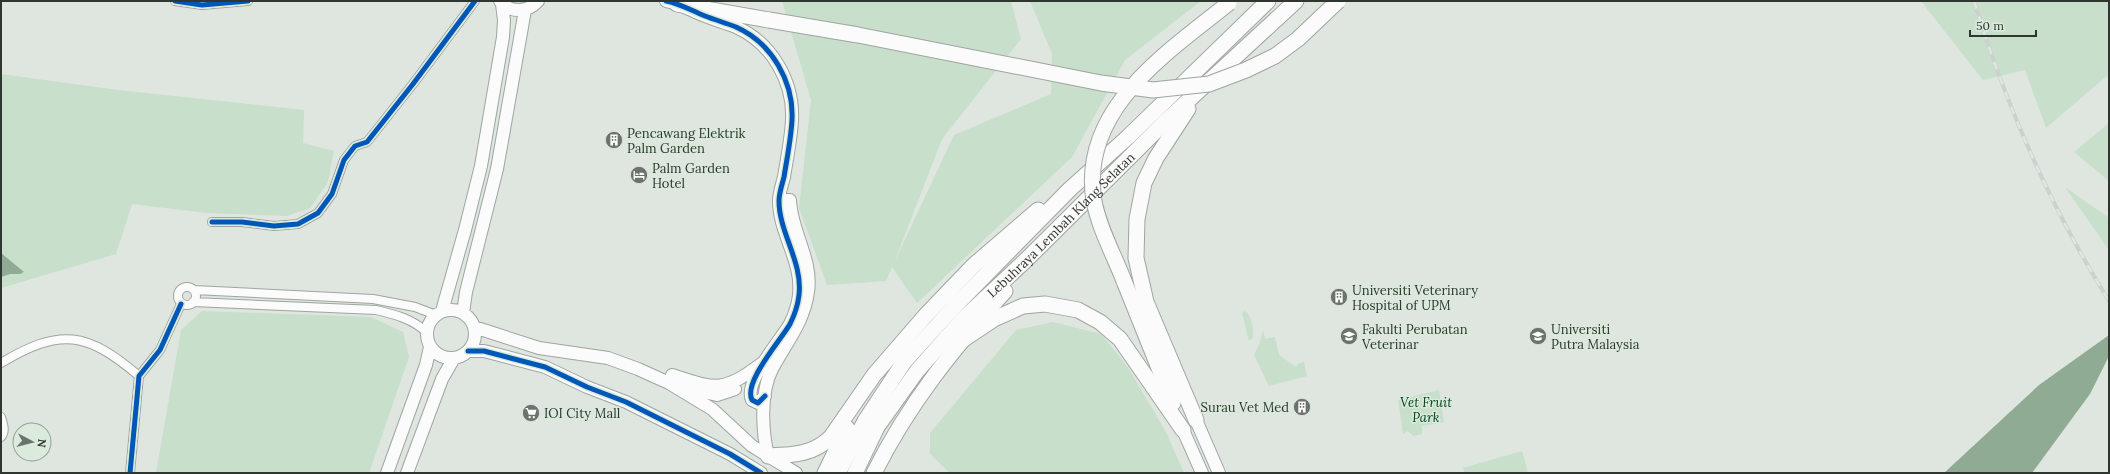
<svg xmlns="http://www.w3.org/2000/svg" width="2110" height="474" viewBox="0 0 2110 474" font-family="Lora,serif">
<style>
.green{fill:#c7dfcb}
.water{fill:#8fab94}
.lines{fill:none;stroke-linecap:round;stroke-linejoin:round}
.street-casing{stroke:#9fa5a0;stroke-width:10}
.secondary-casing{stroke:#9fa5a0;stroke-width:14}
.highway-casing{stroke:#9fa5a0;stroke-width:17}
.street{stroke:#fafbfa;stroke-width:8}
.secondary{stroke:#fafbfa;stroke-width:12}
.highway{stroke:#fafbfa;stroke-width:15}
.rail-casing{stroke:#cdd0cd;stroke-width:4}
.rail{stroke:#daeadc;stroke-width:2.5;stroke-dasharray:8;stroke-linecap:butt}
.highway-bridge-casing{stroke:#9fa5a0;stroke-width:17;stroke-linecap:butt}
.highway-bridge{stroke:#fafbfa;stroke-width:15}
.cycleway-casing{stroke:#daeadc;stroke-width:8}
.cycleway{stroke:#0057b8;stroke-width:5}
.labels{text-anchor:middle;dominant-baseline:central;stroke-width:3;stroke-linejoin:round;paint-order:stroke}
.poi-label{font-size:13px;fill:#2f352f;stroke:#daeadc;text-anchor:start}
.street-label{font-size:13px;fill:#2f352f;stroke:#daeadc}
.park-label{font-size:13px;font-style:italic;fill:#04431c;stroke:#daeadc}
</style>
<rect width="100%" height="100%" fill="#dee6df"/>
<path class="green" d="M 782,1 L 1011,1 L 1021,39 L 942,139 L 894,263 L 954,135 L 1051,94 L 1052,54 L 1030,1 L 1201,1 L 1125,60 L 1072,157 L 917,303 L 892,267 L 886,281 L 827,285 L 799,208 L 811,100 Z
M 1921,1 L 2109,1 L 2109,74 L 2046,128 L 2025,70 L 1983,80 Z
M 1,74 L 118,90 L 304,110 L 303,143 L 334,151 L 328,182 L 310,208 L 287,216 L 207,213 L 132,204 L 116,254 L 1,288 Z
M 2109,123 L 2109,181 L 2074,152 Z
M 2065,187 L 2109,218 L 2109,250 Z
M 202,311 L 371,317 L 403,332 L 409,357 L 369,473 L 156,473 L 181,330 Z
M 1245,311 C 1252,315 1254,331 1253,338 L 1249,341 L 1242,313 Z
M 1053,322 L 1101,334 L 1127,366 L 1166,432 L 1184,473 L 950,473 L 930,454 L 930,433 L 1016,330 Z
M 1263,330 L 1265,339 L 1275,337 L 1279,355 L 1296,367 L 1299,363 L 1304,362 L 1307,376 L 1269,386 L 1254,355 L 1260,342 Z
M 1439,390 L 1444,422 L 1422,426 L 1422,434 L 1414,436 L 1407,431 L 1403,434 L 1398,400 Z
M 1522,451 L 1528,473 L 1465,473 L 1463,468 Z"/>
<path class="water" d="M 1,253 L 24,272 L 20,274 L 10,274 L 1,277 Z
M 2109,335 L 2109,356 L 2090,394 L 2032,473 L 1944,473 L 2039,385 Z"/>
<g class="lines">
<defs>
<path id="street" d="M 175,1 L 202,5 L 248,1
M 212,222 L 242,222 L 274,226 L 298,224 L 318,213 L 332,194 L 344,160 L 355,146 L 367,142 L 413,84 L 475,1
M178 296a9 9 0 1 1 18 0a9 9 0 1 1-18 0Z
M 194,290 L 373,299 L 415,307 L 436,315
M 193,302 L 376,310 C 393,314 414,319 427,333
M 1,363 C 61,327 87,332 139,376
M 1,417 C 3,424 6,431 1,437
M 130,473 L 139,376 L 160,350 L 181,304"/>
<path id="secondary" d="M 500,1 C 510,13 527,13 538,1
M 666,1 C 679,3 692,11 705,16 C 715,20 726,23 736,27 C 772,43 794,82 792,120 C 791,139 787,158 784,177 C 782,185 779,193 779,201 C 779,233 803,262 799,295 C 798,304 794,316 790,324 C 781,340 743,382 752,400 L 758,403 L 765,396
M427 334a24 24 0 1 1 48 0a24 24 0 1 1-48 0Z
M 442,311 L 465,230 L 481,166 L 503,37 L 504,20 L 502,4
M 463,313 L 466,292 L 497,169 L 525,10
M 474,327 L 539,348 L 608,358 L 638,369 L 669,383 L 712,409 L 752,446 L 796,473
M 468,351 L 484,351 L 545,367 L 587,387 L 626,402 L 730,454 L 761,473
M 672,375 C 716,389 722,393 761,364
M 682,387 L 717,395 L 735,389
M 1196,420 L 1219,473
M 1183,430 L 1202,473
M 768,456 C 762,431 760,393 772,369 C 786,343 804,322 808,292 C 813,259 791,232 790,200 L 779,200
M 387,473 L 426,365 L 430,347
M 407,473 L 442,379 L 454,358"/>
<g id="highway">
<path d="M 677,4 L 769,20"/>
<path d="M 1188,109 L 1156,158 L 1144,183 L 1137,219 L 1136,258 L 1146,302 L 1196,420"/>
<path d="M 1124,281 L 1173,403"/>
<path d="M 958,343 L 994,319 L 1023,306 L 1045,304 L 1078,310 L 1100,322 L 1120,339 L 1183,430"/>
<path d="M 768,456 C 792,455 813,455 831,437 L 874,375 L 926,315 L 974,265 L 1038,210"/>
<path d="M 825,473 L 847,428"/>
<path d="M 838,473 L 865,421 L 904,362 L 952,309 L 1070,189 L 1128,137 L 1268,1"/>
<path id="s1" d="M 855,473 L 877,427 L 917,371 L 962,320 L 1027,259 L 1166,121 L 1296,1"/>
<path d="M 874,473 C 909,403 953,349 1005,291"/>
</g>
</defs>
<use href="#street" class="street-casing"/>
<use href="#secondary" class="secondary-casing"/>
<use href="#highway" class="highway-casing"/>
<use href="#street" class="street"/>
<use href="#secondary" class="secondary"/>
<use href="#highway" class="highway"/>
<defs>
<path id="rail" d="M 1974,1 C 2006,106 2051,208 2109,301"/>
</defs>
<use href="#rail" class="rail-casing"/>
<use href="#rail" class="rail"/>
<defs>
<path id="highway-bridge" d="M 769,20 L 858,35 L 1101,83 L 1153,90 L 1209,84 L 1246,70 L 1275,56 L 1298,39 L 1338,1
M 1124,281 C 1114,255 1099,228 1094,201 C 1079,109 1167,53 1229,3"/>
</defs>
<use href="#highway-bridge" class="highway-bridge-casing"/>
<use href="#highway-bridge" class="highway-bridge"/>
<defs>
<path id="cycleway" d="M 175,1 L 202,5 L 248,1
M 666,1 C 679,3 692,11 705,16 C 715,20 726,23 736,27 C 772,43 794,82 792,120 C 791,139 787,158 784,177 C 782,185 779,193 779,201 C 779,233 803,262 799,295 C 798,304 794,316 790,324 C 781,340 743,382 752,400 L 758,403 L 765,396
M 212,222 L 242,222 L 274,226 L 298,224 L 318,213 L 332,194 L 344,160 L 355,146 L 367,142 L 413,84 L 475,1
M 468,351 L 484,351 L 545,367 L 587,387 L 626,402 L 730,454 L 761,473
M 130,473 L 139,376 L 160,350 L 181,304"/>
</defs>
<use href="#cycleway" class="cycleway-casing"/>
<use href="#cycleway" class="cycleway"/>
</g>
<defs>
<symbol id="building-disc" viewBox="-11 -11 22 22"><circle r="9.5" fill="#6c736d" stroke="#daeadc"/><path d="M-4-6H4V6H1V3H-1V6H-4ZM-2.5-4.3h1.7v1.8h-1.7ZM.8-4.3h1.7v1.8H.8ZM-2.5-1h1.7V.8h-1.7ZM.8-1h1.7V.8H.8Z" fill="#fff"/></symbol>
<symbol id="hotel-disc" viewBox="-11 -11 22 22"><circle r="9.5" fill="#6c736d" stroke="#daeadc"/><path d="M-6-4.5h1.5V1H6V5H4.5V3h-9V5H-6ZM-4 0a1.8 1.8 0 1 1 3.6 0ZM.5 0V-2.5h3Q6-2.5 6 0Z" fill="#fff"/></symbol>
<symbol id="university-disc" viewBox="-11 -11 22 22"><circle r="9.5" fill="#6c736d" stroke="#daeadc"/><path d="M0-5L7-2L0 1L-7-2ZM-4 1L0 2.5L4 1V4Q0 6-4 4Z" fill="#fff"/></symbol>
<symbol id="supermarket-disc" viewBox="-11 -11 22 22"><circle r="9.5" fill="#6c736d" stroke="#daeadc"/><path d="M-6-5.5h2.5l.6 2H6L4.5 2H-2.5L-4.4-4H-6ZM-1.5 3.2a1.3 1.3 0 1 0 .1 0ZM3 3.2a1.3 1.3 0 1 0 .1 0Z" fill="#fff"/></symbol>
</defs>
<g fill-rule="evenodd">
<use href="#building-disc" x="604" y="130" width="20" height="20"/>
<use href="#hotel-disc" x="629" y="165" width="20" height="20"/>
<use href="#building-disc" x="1329" y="287" width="20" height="20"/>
<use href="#university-disc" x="1339" y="326" width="20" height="20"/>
<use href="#university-disc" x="1528" y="326" width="20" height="20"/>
<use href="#building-disc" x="1292" y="397" width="20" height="20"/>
<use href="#supermarket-disc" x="521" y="403" width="20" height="20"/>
</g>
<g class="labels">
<g class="poi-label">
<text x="627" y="133">Pencawang Elektrik<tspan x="627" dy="15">Palm Garden</tspan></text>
<text x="652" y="168">Palm Garden<tspan x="652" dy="15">Hotel</tspan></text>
<text x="1352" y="290">Universiti Veterinary<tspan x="1352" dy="15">Hospital of UPM</tspan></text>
<text x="1362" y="329">Fakulti Perubatan<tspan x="1362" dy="15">Veterinar</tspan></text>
<text x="1551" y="329">Universiti<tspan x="1551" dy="15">Putra Malaysia</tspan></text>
<text x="1289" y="407" text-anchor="end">Surau Vet Med</text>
<text x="544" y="413">IOI City Mall</text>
</g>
<g class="street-label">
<text stroke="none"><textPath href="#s1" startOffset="325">Lebuhraya Lembah Klang Selatan</textPath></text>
</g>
<g class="park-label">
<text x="1426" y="402">Vet Fruit<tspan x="1426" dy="15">Park</tspan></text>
</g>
</g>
<rect width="2110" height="474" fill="none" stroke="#2f352f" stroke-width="4"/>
<g transform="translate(32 442) rotate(97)"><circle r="19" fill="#daeadc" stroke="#96a297"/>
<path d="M0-3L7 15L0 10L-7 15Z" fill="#6c736d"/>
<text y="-6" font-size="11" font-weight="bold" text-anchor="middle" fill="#2f352f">N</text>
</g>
<path d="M1970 30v6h66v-6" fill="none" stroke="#2f352f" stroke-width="2"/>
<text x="1976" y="30" font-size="12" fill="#2f352f" stroke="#daeadc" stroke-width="3" paint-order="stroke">50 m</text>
</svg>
